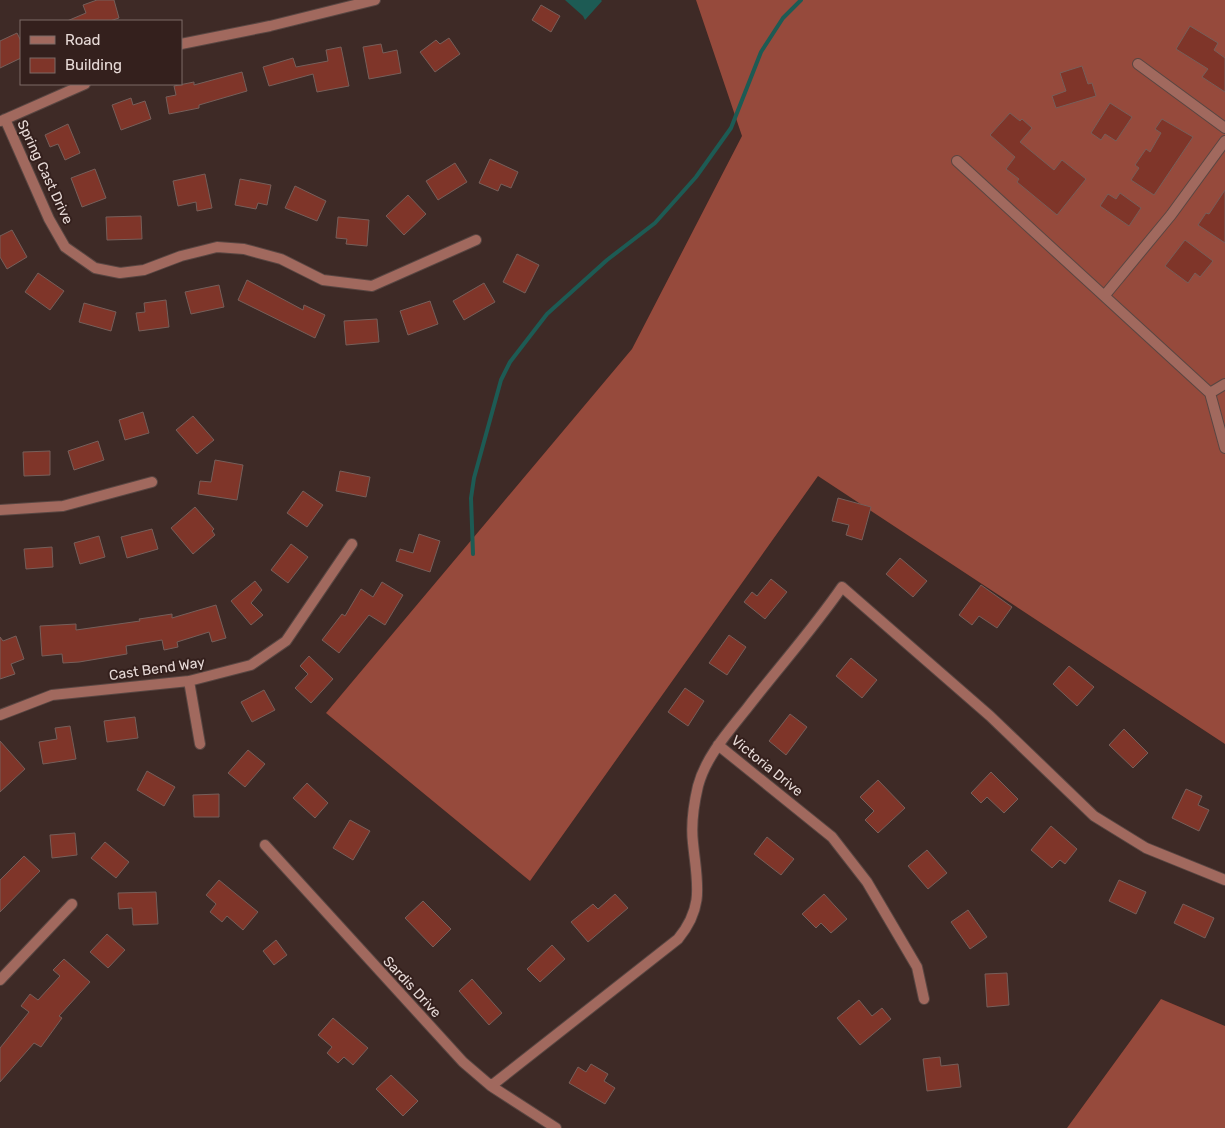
<svg xmlns="http://www.w3.org/2000/svg" width="1225" height="1128" viewBox="0 0 1225 1128" font-family="Rubik,sans-serif">
<style>
.forest{fill:#964a3c}
.water{fill:#1d5b54}
.lines{fill:none;stroke-linecap:round;stroke-linejoin:round}
.stream{stroke:#1d5b54;stroke-width:4}
.building{fill:#7f3529;stroke:#765f5a}
.street-casing{stroke:#594642;stroke-width:12}
.street{stroke:#a1695e;stroke-width:10}
.labels{text-anchor:middle;dominant-baseline:central;stroke-width:4;stroke-linejoin:round;paint-order:stroke}
.street-label{font-size:14px;fill:#e7dad7;stroke:#34201d}
</style>
<rect width="100%" height="100%" fill="#3e2a26"/>
<path class="forest" d="M 696,0 L 1225,0 L 1225,744 L 818,476 L 530,881 L 326,713 L 632,349 L 742,136 Z
M 1161,999 L 1225,1026 L 1225,1128 L 1067,1128 Z"/>
<path class="water" d="M 565,0 L 601,0 L 602,1 L 585,20 L 583,16 Z"/>
<g class="lines">
<path class="stream" d="M 473,554 L 471,498 L 474,478 L 501,380 L 510,362 L 547,314 L 607,260 L 655,223 L 696,177 L 731,128 L 761,52 L 783,18 L 801,0"/>
</g>
<path class="building" d="M 97,0 L 114,0 L 119,18 L 110,21 L 67,21 L 86,13 L 83,5 Z
M 541,5 L 560,16 L 551,32 L 532,20 Z
M 1190,26 L 1218,43 L 1214,50 L 1225,58 L 1225,92 L 1202,77 L 1208,69 L 1176,49 Z
M 17,33 L 21,41 L 21,58 L 0,68 L 0,41 Z
M 449,38 L 460,54 L 435,72 L 420,52 L 436,40 L 440,44 Z
M 381,44 L 383,53 L 397,50 L 401,73 L 369,79 L 363,47 Z
M 341,47 L 349,86 L 317,92 L 313,74 L 269,86 L 263,67 L 293,58 L 296,67 L 328,61 L 326,50 Z
M 1082,66 L 1088,84 L 1092,83 L 1096,96 L 1056,108 L 1052,96 L 1066,91 L 1060,73 Z
M 242,72 L 247,91 L 199,105 L 199,108 L 169,114 L 166,97 L 176,95 L 174,86 L 194,82 L 194,85 Z
M 131,98 L 133,105 L 145,101 L 151,119 L 121,130 L 112,105 Z
M 1110,103 L 1132,117 L 1116,141 L 1105,134 L 1101,140 L 1091,133 Z
M 1010,113 L 1020,121 L 1022,119 L 1032,128 L 1020,142 L 1054,170 L 1062,160 L 1086,179 L 1057,215 L 1017,182 L 1019,179 L 1006,169 L 1015,157 L 990,135 Z
M 1162,119 L 1193,137 L 1154,195 L 1131,180 L 1139,168 L 1135,165 L 1146,149 L 1150,152 L 1161,133 L 1155,129 Z
M 68,124 L 80,153 L 65,160 L 58,144 L 50,147 L 45,135 Z
M 490,159 L 518,172 L 511,188 L 501,184 L 498,191 L 479,183 Z
M 455,163 L 467,182 L 438,200 L 426,181 Z
M 95,169 L 106,198 L 82,207 L 71,178 Z
M 205,174 L 212,208 L 197,211 L 196,202 L 178,206 L 173,181 Z
M 240,179 L 271,185 L 267,205 L 258,203 L 256,209 L 235,205 Z
M 295,186 L 326,201 L 317,221 L 285,208 Z
M 1225,190 L 1225,243 L 1198,225 L 1206,213 L 1209,214 Z
M 1120,193 L 1141,208 L 1129,226 L 1100,206 L 1108,194 L 1116,199 Z
M 408,195 L 426,214 L 404,235 L 386,216 Z
M 141,216 L 142,239 L 107,240 L 106,217 Z
M 338,217 L 369,220 L 367,246 L 346,244 L 347,239 L 336,238 Z
M 12,230 L 27,257 L 7,269 L 0,257 L 0,236 Z
M 1185,240 L 1213,261 L 1200,277 L 1195,273 L 1188,283 L 1165,266 Z
M 517,254 L 539,265 L 525,293 L 503,282 Z
M 38,273 L 64,291 L 50,310 L 25,292 Z
M 247,280 L 303,310 L 304,305 L 325,315 L 315,338 L 238,300 Z
M 484,283 L 495,302 L 464,320 L 453,301 Z
M 219,285 L 224,307 L 191,314 L 185,292 Z
M 166,300 L 169,327 L 139,331 L 136,313 L 145,312 L 144,303 Z
M 430,301 L 438,324 L 408,335 L 400,311 Z
M 84,303 L 116,312 L 111,331 L 79,322 Z
M 377,319 L 379,342 L 346,345 L 344,321 Z
M 143,412 L 149,433 L 125,440 L 119,420 Z
M 193,416 L 214,440 L 197,454 L 176,430 Z
M 98,441 L 104,460 L 74,470 L 68,451 Z
M 50,451 L 50,475 L 24,476 L 23,452 Z
M 215,460 L 243,465 L 237,500 L 198,494 L 200,481 L 211,482 Z
M 340,471 L 370,477 L 366,497 L 336,491 Z
M 303,491 L 323,505 L 307,527 L 287,513 Z
M 838,498 L 871,507 L 862,540 L 846,535 L 849,525 L 832,521 Z
M 195,507 L 214,529 L 212,531 L 215,535 L 193,554 L 171,528 Z
M 152,529 L 158,549 L 127,558 L 121,537 Z
M 419,534 L 440,541 L 430,572 L 396,561 L 400,549 L 413,553 Z
M 99,536 L 105,557 L 80,564 L 74,543 Z
M 291,544 L 308,557 L 288,583 L 271,570 Z
M 52,547 L 53,567 L 26,569 L 24,549 Z
M 900,558 L 927,581 L 913,597 L 886,574 Z
M 771,579 L 787,592 L 765,619 L 744,602 L 752,592 L 757,596 Z
M 255,581 L 262,590 L 251,603 L 263,615 L 251,625 L 231,601 Z
M 382,582 L 403,595 L 385,625 L 369,615 L 339,653 L 322,640 L 342,614 L 345,616 L 361,589 L 373,597 Z
M 981,585 L 1012,607 L 997,628 L 979,616 L 972,625 L 959,615 Z
M 216,605 L 226,638 L 212,642 L 209,632 L 177,642 L 178,647 L 164,650 L 162,640 L 126,646 L 127,654 L 79,662 L 63,663 L 62,654 L 42,656 L 40,626 L 76,624 L 76,630 L 140,621 L 139,619 L 172,614 L 172,618 Z
M 729,635 L 746,647 L 727,675 L 709,663 Z
M 16,636 L 24,659 L 11,664 L 15,674 L 0,679 L 0,637 L 3,641 Z
M 309,656 L 333,679 L 311,703 L 295,688 L 308,674 L 300,666 Z
M 851,658 L 877,680 L 862,698 L 836,676 Z
M 1069,666 L 1094,687 L 1077,706 L 1053,684 Z
M 685,688 L 704,701 L 688,726 L 668,712 Z
M 264,690 L 275,710 L 252,722 L 241,702 Z
M 790,714 L 807,727 L 786,755 L 769,741 Z
M 135,717 L 138,738 L 107,742 L 104,721 Z
M 70,726 L 76,759 L 43,764 L 39,742 L 57,739 L 55,728 Z
M 1124,729 L 1148,753 L 1133,768 L 1109,745 Z
M 0,741 L 25,769 L 0,792 Z
M 248,750 L 265,764 L 245,787 L 228,773 Z
M 147,771 L 175,787 L 164,806 L 137,790 Z
M 991,772 L 1018,799 L 1004,813 L 987,797 L 981,803 L 971,793 Z
M 878,780 L 905,808 L 878,833 L 865,820 L 874,811 L 860,797 Z
M 307,783 L 328,803 L 315,818 L 293,798 Z
M 1186,789 L 1202,796 L 1198,805 L 1209,810 L 1199,831 L 1172,818 Z
M 219,794 L 219,817 L 194,817 L 193,795 Z
M 350,820 L 370,831 L 353,860 L 333,848 Z
M 1051,826 L 1077,849 L 1065,864 L 1060,860 L 1052,868 L 1031,850 Z
M 75,833 L 77,855 L 52,858 L 50,835 Z
M 767,837 L 794,859 L 781,875 L 754,854 Z
M 105,842 L 129,862 L 116,878 L 91,858 Z
M 927,850 L 947,873 L 928,889 L 908,866 Z
M 24,856 L 40,871 L 0,912 L 0,880 Z
M 219,880 L 258,912 L 243,930 L 227,916 L 222,922 L 210,912 L 216,904 L 206,895 Z
M 1119,880 L 1146,892 L 1136,914 L 1109,901 Z
M 156,892 L 158,924 L 133,925 L 132,908 L 119,909 L 118,893 Z
M 615,894 L 628,908 L 588,942 L 571,922 L 593,904 L 598,909 Z
M 824,894 L 847,919 L 831,933 L 821,923 L 816,928 L 802,914 Z
M 423,901 L 451,929 L 433,947 L 405,918 Z
M 1183,904 L 1214,918 L 1205,938 L 1174,923 Z
M 968,910 L 987,937 L 970,949 L 951,922 Z
M 107,934 L 125,950 L 108,968 L 90,952 Z
M 276,940 L 287,955 L 274,965 L 263,951 Z
M 552,945 L 565,959 L 540,982 L 527,969 Z
M 64,959 L 90,982 L 59,1016 L 62,1018 L 41,1047 L 34,1043 L 0,1082 L 0,1048 L 29,1012 L 21,1006 L 30,994 L 38,1000 L 60,976 L 53,970 Z
M 1007,973 L 1009,1005 L 987,1007 L 985,974 Z
M 472,979 L 502,1013 L 489,1025 L 459,991 Z
M 859,1000 L 872,1016 L 882,1008 L 891,1019 L 860,1045 L 837,1018 Z
M 333,1018 L 368,1048 L 353,1065 L 344,1057 L 338,1063 L 327,1053 L 332,1047 L 318,1035 Z
M 940,1057 L 941,1066 L 958,1064 L 961,1087 L 927,1091 L 923,1059 Z
M 591,1064 L 608,1074 L 604,1081 L 615,1088 L 605,1104 L 569,1083 L 578,1067 L 586,1072 Z
M 391,1075 L 418,1101 L 403,1116 L 376,1089 Z"/>
<g class="lines">
<defs>
<path id="street" d="M 181,44 L 270,26 L 375,0
M 1138,64 L 1225,128
M 5,119 L 49,219 L 65,247 L 95,268 L 120,273 L 144,270 L 181,256 L 217,247 L 244,249 L 281,259 L 323,280 L 372,286 L 476,240
M 1,121 L 85,84
M 957,161 L 1210,393 L 1225,448
M 1105,295 L 1171,215 L 1225,141
M 1210,393 L 1225,384
M 0,510 L 63,506 L 152,482
M 189,681 L 200,744
M 0,715 L 52,695 L 189,681 L 251,665 L 286,641 L 352,544
M 718,745 L 832,837 L 867,882 L 917,967 L 924,999
M 265,845 L 463,1062 L 491,1086 L 556,1128
M 0,980 L 72,904
M 491,1086 L 678,939 C 705,906 697,883 693,843 C 691,826 694,803 698,786 C 706,756 729,731 748,707 C 779,667 813,629 842,587 L 990,716 L 1094,816 L 1146,848 L 1225,880"/>
</defs>
<use href="#street" class="street-casing"/>
<use href="#street" class="street"/>
</g>
<g class="labels">
<g class="street-label">
<text transform="translate(45 172) rotate(65)">Spring Cast Drive</text>
<text transform="translate(157 669) rotate(-8)">Cast Bend Way</text>
<text transform="translate(767 766) rotate(39)">Victoria Drive</text>
<text transform="translate(412 987) rotate(47)">Sardis Drive</text>
</g>
</g>
<rect x="20" y="20" width="162" height="65" fill="#34201d" stroke="#7c6a67"/>
<rect x="30" y="36" width="25" height="8" fill="#a1695e" stroke="#7c6a67"/>
<text x="65" y="45" font-size="15" fill="#e7dad7">Road</text>
<rect x="30" y="58" width="25" height="15" fill="#7f3529" stroke="#7c6a67"/>
<text x="65" y="70" font-size="15" fill="#e7dad7">Building</text>
</svg>
